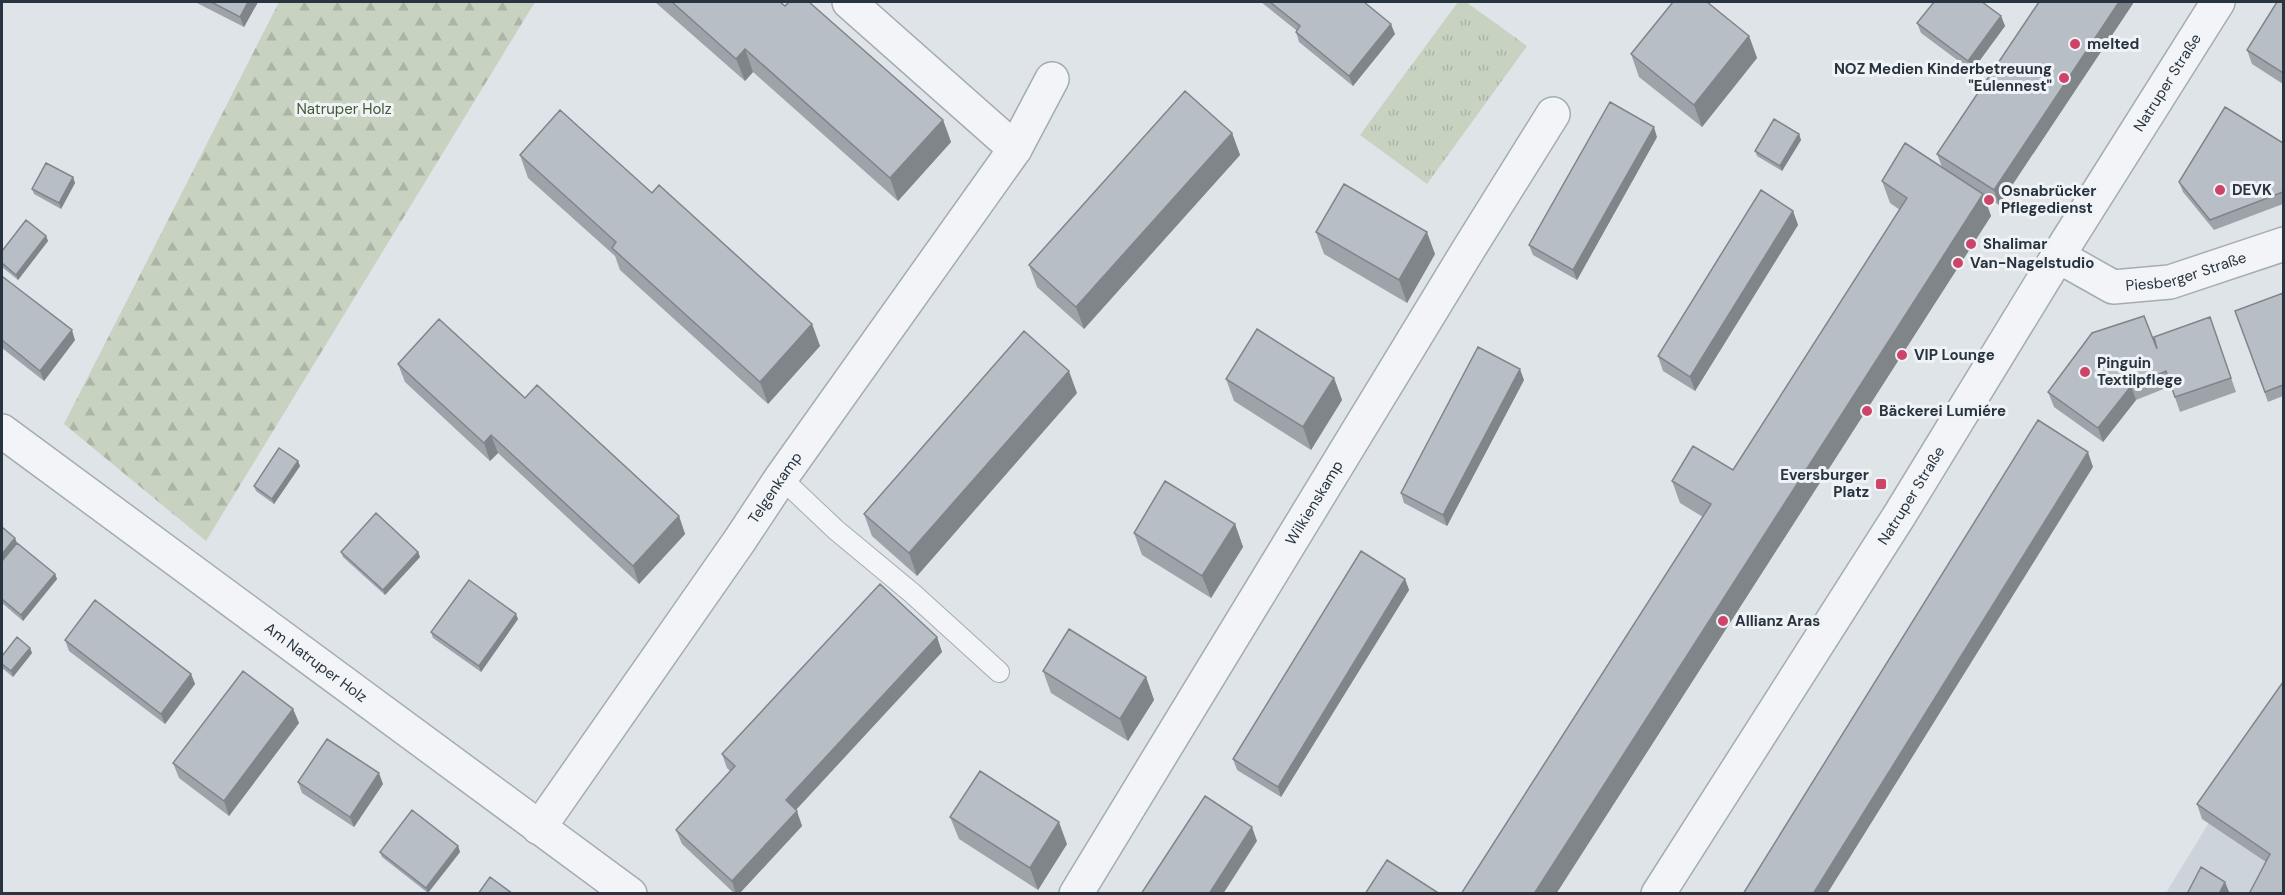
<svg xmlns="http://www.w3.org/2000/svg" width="2285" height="895" viewBox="0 0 2285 895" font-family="'DM Sans',sans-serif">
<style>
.built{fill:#cdd3da}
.forest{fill:url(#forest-firs)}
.park{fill:url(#park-tufts)}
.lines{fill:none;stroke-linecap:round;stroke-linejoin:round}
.service-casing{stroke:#a4acb3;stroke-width:22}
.minor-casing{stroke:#a4acb3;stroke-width:36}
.tertiary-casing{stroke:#a4acb3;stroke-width:36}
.service{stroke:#f2f4f7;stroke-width:20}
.minor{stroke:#f2f4f7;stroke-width:33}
.tertiary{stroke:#f2f4f7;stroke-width:33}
.wall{fill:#9da3a9}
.shaded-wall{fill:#80858a}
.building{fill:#b7bec5;stroke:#80858a;stroke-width:1.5}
.poi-dot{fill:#ce4469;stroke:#eff3f6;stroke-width:2}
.labels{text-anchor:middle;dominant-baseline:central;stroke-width:6;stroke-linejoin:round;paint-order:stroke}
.poi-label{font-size:15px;font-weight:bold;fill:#283440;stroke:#eff3f6;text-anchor:start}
.street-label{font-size:15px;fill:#283440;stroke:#eff3f6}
.park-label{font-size:15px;fill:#415b35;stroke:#eff3f6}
</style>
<defs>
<pattern id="forest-firs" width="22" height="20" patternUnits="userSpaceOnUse" patternTransform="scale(1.5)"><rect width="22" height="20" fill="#c7d2c0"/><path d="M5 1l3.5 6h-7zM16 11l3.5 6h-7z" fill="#abb5a6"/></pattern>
<pattern id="park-tufts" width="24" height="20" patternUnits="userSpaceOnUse" patternTransform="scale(1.5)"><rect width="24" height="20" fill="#c7d2c0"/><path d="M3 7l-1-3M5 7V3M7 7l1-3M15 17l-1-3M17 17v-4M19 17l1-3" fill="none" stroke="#abb5a6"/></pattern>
</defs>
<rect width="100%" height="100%" fill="#dfe4e9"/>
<path class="built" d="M 2283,701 L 2283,893 L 2166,893 Z"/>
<path class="forest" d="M 279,2 L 535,2 L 206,541 L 64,424 Z"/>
<path class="park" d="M 1458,2 L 1466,2 L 1527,46 L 1427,184 L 1360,135 Z"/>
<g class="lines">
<defs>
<path id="service" d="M 781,478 L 836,530 L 912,593 L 999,672"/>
<g id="minor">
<path d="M 849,2 L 1015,149"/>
<path id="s1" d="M 2058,256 L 2113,287 L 2170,282 L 2284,244"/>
<path id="s2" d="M 2,431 L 630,894"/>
<path id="s3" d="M 539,828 L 740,540 L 781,478 L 1015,149 L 1052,79"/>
<path id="s4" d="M 1076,894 L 1470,247 L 1553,114"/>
</g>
<g id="tertiary">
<path id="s5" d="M 1658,894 L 1899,516 L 2058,256 L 2218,2"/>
</g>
</defs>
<use href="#service" class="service-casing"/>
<use href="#minor" class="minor-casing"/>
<use href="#tertiary" class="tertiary-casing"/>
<use href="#service" class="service"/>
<use href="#minor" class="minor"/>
<use href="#tertiary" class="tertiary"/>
</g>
<path class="wall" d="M 195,2 L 258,2 L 244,27 Z
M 655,2 L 780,2 L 943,120 L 951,142 L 898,201 L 753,72 L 745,81 Z
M 1261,2 L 1364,2 L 1395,34 L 1353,86 L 1299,42 L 1296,32 L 1296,30 Z
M 2039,2 L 2134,2 L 1999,205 L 1983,195 L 1991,216 L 1556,894 L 1461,894 L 1703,517 L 1680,503 L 1672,481 L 1733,470 L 1900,210 L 1890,203 L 1882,181 L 1942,167 L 1937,154 Z
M 2283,2 L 2283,84 L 2252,64 L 2247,50 Z
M 2001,16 L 2005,26 L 1972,71 L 1921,33 L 1917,23 Z
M 1749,36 L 1757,58 L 1702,127 L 1639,77 L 1631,54 Z
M 1232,133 L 1240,155 L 1084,329 L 1037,287 L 1029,265 Z
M 1799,134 L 1801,140 L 1782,171 L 1757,156 L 1755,151 Z
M 1657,137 L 1577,280 L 1533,255 L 1529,245 Z
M 2283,143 L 2283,204 L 2214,230 L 2183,192 L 2179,182 Z
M 520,155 L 652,193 L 812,324 L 820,346 L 768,404 L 620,270 L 615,256 L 528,178 Z
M 73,177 L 75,183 L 61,209 L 34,194 L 32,189 Z
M 1793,211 L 1798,225 L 1695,391 L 1663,371 L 1658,356 Z
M 1316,232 L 1435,254 L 1407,303 L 1324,254 Z
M 46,236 L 48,241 L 18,280 L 2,267 L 2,251 Z
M 2,278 L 75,340 L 44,381 L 2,348 Z
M 2283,293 L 2283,396 L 2268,402 L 2235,311 Z
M 2210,317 L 2236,392 L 2180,412 L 2171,386 L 2136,400 L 2103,442 L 2054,407 L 2048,392 L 2157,349 Z
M 398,364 L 525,398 L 679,516 L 685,534 L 639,584 L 498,453 L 490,461 L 405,382 Z
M 1334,378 L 1342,400 L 1311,450 L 1234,401 L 1226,379 Z
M 1524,380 L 1447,526 L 1404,503 L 1401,493 Z
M 1077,393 L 917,576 L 872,536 L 864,514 Z
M 298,461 L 300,466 L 274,504 L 256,491 L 254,486 Z
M 1235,524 L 1243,547 L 1211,598 L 1142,555 L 1134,533 Z
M 2,527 L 17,543 L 55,574 L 57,579 L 23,621 L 2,603 Z
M 341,552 L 418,552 L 420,557 L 385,595 L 343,557 Z
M 1405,579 L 1409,590 L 1281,797 L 1237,770 L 1233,759 Z
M 518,619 L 481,672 L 433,638 L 431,632 Z
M 937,637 L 942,652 L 796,810 L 802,826 L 739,894 L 735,894 L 682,844 L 676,830 L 730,771 L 727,768 L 722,754 Z
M 65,640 L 191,674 L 195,684 L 165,724 L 69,651 Z
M 30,648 L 32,653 L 13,677 L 2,668 L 2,656 Z
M 1043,671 L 1146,677 L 1154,700 L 1128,741 L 1051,693 Z
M 2283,682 L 2283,894 L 2266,862 L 2202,819 L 2197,804 Z
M 293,709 L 299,723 L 229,816 L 179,778 L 173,763 Z
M 298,782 L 383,784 L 354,827 L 302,793 Z
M 950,817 L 1067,844 L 1038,890 L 959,839 Z
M 458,846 L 460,852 L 428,893 L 382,857 L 380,852 Z"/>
<path class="shaded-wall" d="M 248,2 L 258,2 L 244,27 L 240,17 Z
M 2119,2 L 2134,2 L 1999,205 L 1994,190 Z
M 2001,16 L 2005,26 L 1972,71 L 1968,61 Z
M 1391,24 L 1395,34 L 1353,86 L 1349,76 Z
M 1749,36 L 1757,58 L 1702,127 L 1694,105 Z
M 745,49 L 753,72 L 745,81 L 736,59 Z
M 943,120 L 951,142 L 898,201 L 890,178 Z
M 1654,127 L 1657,137 L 1577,280 L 1573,270 Z
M 1232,133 L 1240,155 L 1084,329 L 1076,307 Z
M 1799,134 L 1801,140 L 1782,171 L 1780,166 Z
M 73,177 L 75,183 L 61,209 L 59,203 Z
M 1983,194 L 1991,216 L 1556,894 L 1534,894 Z
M 1793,211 L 1798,225 L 1695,391 L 1690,377 Z
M 1427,232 L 1435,254 L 1407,303 L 1399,280 Z
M 46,236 L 48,241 L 18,280 L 16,275 Z
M 812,324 L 820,346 L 768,404 L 760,382 Z
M 72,330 L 75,340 L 44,381 L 40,371 Z
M 1520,369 L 1524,380 L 1447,526 L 1443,515 Z
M 1069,371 L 1077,393 L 917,576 L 909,553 Z
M 1334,378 L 1342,400 L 1311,450 L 1303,427 Z
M 2131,386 L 2136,400 L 2103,442 L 2098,428 Z
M 491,435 L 498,453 L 490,461 L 484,443 Z
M 2088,452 L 2093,467 L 1827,894 L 1813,894 Z
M 298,461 L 300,466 L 274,504 L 272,499 Z
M 679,516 L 685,534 L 639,584 L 633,566 Z
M 1235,524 L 1243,547 L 1211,598 L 1202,576 Z
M 15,538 L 19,548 L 2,569 L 2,554 Z
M 418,552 L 420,557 L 385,595 L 383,590 Z
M 55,574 L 57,579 L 23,621 L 21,615 Z
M 1405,579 L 1409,590 L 1281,797 L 1278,787 Z
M 516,614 L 518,619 L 481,672 L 479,666 Z
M 937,637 L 942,652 L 791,815 L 786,800 Z
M 30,648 L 32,653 L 13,677 L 11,671 Z
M 191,674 L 195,684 L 165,724 L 161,714 Z
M 1146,677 L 1154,700 L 1128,741 L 1120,719 Z
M 293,709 L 299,723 L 229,816 L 224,801 Z
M 379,773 L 383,784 L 354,827 L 350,817 Z
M 797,811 L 802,826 L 739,894 L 736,894 L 732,881 Z
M 1059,822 L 1067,844 L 1038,890 L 1030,868 Z
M 1252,827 L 1257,841 L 1223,894 L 1209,894 Z
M 458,846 L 460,852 L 428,893 L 426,888 Z
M 2225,882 L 2230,894 L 2219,894 Z"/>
<path class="building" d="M 211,2 L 248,2 L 240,17 Z
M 672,2 L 780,2 L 785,6 L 789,2 L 809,2 L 943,120 L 890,178 L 745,49 L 736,59 Z
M 1270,2 L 1364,2 L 1391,24 L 1349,76 L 1296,32 L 1300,26 Z
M 1673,2 L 1707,2 L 1749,36 L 1694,105 L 1631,54 Z
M 1934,2 L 1982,2 L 2001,16 L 1968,61 L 1917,23 Z
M 2039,2 L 2119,2 L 1994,190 L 1937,154 Z
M 2277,2 L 2283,2 L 2283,73 L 2247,50 Z
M 1185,91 L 1232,133 L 1076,307 L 1029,265 Z
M 1610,102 L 1654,127 L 1573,270 L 1529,245 Z
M 2225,107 L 2283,143 L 2283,192 L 2210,220 L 2179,182 Z
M 560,110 L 652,193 L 659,185 L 812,324 L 760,382 L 612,248 L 616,242 L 520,155 Z
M 1774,119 L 1799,134 L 1780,166 L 1755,151 Z
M 1905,143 L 1983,194 L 1534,894 L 1461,894 L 1711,504 L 1672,481 L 1693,446 L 1733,470 L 1907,198 L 1882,181 Z
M 46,163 L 73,177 L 59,203 L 32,189 Z
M 1344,184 L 1427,232 L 1399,280 L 1316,232 Z
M 1761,190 L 1793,211 L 1690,377 L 1658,356 Z
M 26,220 L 46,236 L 16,275 L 2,263 L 2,251 Z
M 3,277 L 72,330 L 40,371 L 2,340 L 2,278 Z
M 2283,293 L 2283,385 L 2265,392 L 2235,311 Z
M 2144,316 L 2157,349 L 2154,337 L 2210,317 L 2231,378 L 2175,397 L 2166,371 L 2131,386 L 2098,428 L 2048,392 L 2092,333 Z
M 439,319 L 525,398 L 537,385 L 679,516 L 633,566 L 491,435 L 484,443 L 398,364 Z
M 1257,329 L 1334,378 L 1303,427 L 1226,379 Z
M 1024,331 L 1069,371 L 909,553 L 864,514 Z
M 1478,347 L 1520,369 L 1443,515 L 1401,493 Z
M 2038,420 L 2088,452 L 1813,894 L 1743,894 Z
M 279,448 L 298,461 L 272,499 L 254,486 Z
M 1165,481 L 1235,524 L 1202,576 L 1134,533 Z
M 376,513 L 418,552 L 383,590 L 341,552 Z
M 2,527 L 15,538 L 2,554 Z
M 17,543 L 55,574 L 21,615 L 2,599 L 2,561 Z
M 1361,551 L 1405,579 L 1278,787 L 1233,759 Z
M 469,580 L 516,614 L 479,666 L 431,632 Z
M 880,584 L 937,637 L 786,800 L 797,811 L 732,881 L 676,830 L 735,766 L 722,754 Z
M 95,600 L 191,674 L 161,714 L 65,640 Z
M 1069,629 L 1146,677 L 1120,719 L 1043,671 Z
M 17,637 L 30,648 L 11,671 L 2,664 L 2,656 Z
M 243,671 L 293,709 L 224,801 L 173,763 Z
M 2283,682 L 2283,894 L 2249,894 L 2270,854 L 2197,804 Z
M 327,739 L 379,773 L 350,817 L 298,782 Z
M 980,771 L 1059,822 L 1030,868 L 950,817 Z
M 1205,796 L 1252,827 L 1209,894 L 1141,894 Z
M 412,810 L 458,846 L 426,888 L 380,852 Z
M 1387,860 L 1440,894 L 1365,894 Z
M 2201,867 L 2225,882 L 2219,894 L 2187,894 Z
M 490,877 L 513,894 L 478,894 Z"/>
<g class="poi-dot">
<circle cx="2075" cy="44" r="6"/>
<circle cx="2064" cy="78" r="6"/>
<circle cx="2220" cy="190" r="6"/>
<circle cx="1989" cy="200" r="6"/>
<circle cx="1971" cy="244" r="6"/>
<circle cx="1958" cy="263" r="6"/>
<circle cx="1902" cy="355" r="6"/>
<circle cx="2085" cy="372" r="6"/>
<circle cx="1867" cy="411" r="6"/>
<rect x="1875" y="478" width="12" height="12" rx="3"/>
<circle cx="1723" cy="621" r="6"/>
</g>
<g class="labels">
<g class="poi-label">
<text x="2087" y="44">melted</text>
<text x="2052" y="69" text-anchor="end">NOZ Medien Kinderbetreuung<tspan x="2052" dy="17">"Eulennest"</tspan></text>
<text x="2232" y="190">DEVK</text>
<text x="2001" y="191">Osnabrücker<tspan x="2001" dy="17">Pflegedienst</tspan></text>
<text x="1983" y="244">Shalimar</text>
<text x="1970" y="263">Van-Nagelstudio</text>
<text x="1914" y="355">VIP Lounge</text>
<text x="2097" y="363">Pinguin<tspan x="2097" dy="17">Textilpflege</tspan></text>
<text x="1879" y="411">Bäckerei Lumiére</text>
<text x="1869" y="475" text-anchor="end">Eversburger<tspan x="1869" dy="17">Platz</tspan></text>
<text x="1735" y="621">Allianz Aras</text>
</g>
<g class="street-label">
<text stroke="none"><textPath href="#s5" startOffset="958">Natruper Straße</textPath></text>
<text stroke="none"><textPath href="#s1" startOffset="138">Piesberger Straße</textPath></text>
<text stroke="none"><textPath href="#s3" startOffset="414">Telgenkamp</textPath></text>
<text stroke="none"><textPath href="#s5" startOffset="472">Natruper Straße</textPath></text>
<text stroke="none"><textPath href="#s4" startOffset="458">Wilkienskamp</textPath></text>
<text stroke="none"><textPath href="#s2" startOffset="390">Am Natruper Holz</textPath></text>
</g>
<g class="park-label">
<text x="344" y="109">Natruper Holz</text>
</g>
</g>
<rect width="2285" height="895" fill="none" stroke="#283440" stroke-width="6"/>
</svg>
